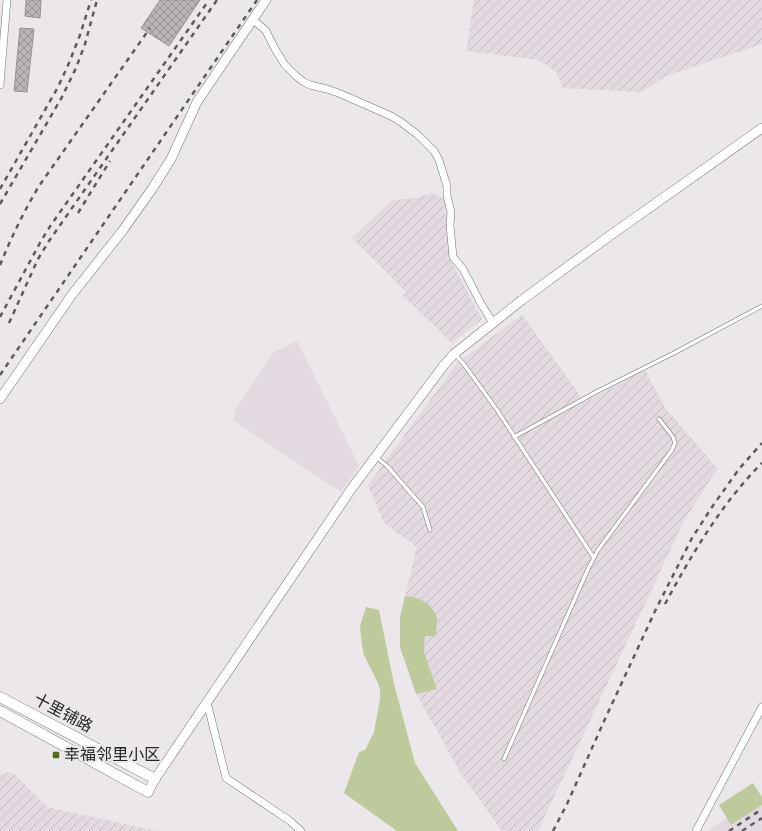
<svg xmlns="http://www.w3.org/2000/svg" width="762" height="831" viewBox="0 0 762 831" font-family="'Alegreya Sans','Noto Sans SC',sans-serif">
<style>
.built{fill:#e3d9e1}
.industrial{fill:url(#industrial-furrows)}
.garden{fill:#bcca9c}
.building{fill:url(#building-cross-hatch);stroke:#959294}
.lines{fill:none;stroke-linecap:round;stroke-linejoin:round}
.service-casing{stroke:#767275;stroke-width:4.5}
.minor-casing{stroke:#767275;stroke-width:8}
.tertiary-casing{stroke:#767275;stroke-width:10}
.secondary-casing{stroke:#767275;stroke-width:11}
.service{stroke:#fff;stroke-width:3.5}
.minor{stroke:#fff;stroke-width:7}
.tertiary{stroke:#fff;stroke-width:9}
.secondary{stroke:#fff;stroke-width:10}
.rail{stroke:#5d5b5c;stroke-width:2.5;stroke-dasharray:5 5;stroke-linecap:butt}
.poi-dot{fill:#596b18;stroke:#ebe7ea;stroke-width:1.5}
.labels{text-anchor:middle;dominant-baseline:central;stroke-width:4;stroke-linejoin:round;paint-order:stroke}
.street-label{font-size:16px;fill:#272627;stroke:#ebe7ea}
.poi-label{font-size:16px;fill:#272627;stroke:#ebe7ea;text-anchor:start}
</style>
<defs>
<pattern id="industrial-furrows" width="10" height="10" patternUnits="userSpaceOnUse"><rect width="10" height="10" fill="#e3d9e1"/><path d="M-1 1l2-2M0 10L10 0M9 11l2-2" fill="none" stroke="#c3bac1"/></pattern>
<pattern id="building-cross-hatch" width="8" height="8" patternUnits="userSpaceOnUse"><rect width="8" height="8" fill="#b9b5b8"/><path d="M0 0l8 8M0 8l8-8" fill="none" stroke="#969396"/></pattern>
</defs>
<rect width="100%" height="100%" fill="#ebe7ea"/>
<path class="built" d="M 297,341 L 359,466 L 341,492 L 233,420 L 236,409 L 274,352 Z
M 762,796 L 762,831 L 707,831 Z"/>
<path class="industrial" d="M 474,0 L 762,0 L 762,44 L 666,76 L 641,92 L 563,88 L 556,72 L 539,60 L 466,51 Z
M 432,193 L 441,197 L 444,200 L 451,261 L 482,319 L 452,343 L 403,296 L 406,292 L 352,238 L 392,200 L 417,198 Z
M 522,315 L 585,402 L 645,370 L 666,409 L 718,469 L 712,477 L 684,521 L 538,831 L 502,831 L 462,775 L 416,694 L 437,688 L 424,652 L 425,636 L 410,596 L 405,596 L 417,547 L 384,523 L 368,485 L 457,363 Z
M 12,772 L 47,807 L 157,831 L 0,831 L 0,774 Z"/>
<path class="garden" d="M 405,596 C 420,597 434,604 437,619 C 437,624 436,631 436,636 L 425,636 L 424,652 L 437,689 L 416,694 L 400,647 L 400,617 Z
M 366,607 L 379,610 L 394,684 L 415,763 L 458,831 L 397,831 L 344,793 L 359,752 L 365,750 L 374,732 L 380,699 L 380,689 L 377,681 L 364,655 L 362,645 L 360,626 Z
M 753,783 L 762,797 L 762,805 L 731,825 L 719,805 Z"/>
<path class="building" d="M 26,0 L 41,0 L 40,18 L 25,16 Z
M 160,0 L 200,0 L 169,46 L 141,28 Z
M 20,28 L 34,29 L 27,92 L 14,91 Z"/>
<g class="lines">
<defs>
<path id="service" d="M 455,354 L 466,367 L 497,410 L 594,558
M 514,437 L 598,391 L 674,353 L 762,306
M 376,457 L 387,466 L 423,507 L 430,530
M 504,759 L 588,569 L 598,550 L 672,450 L 675,443 L 673,437 L 659,419"/>
<path id="minor" d="M 252,20 L 257,23 L 266,31 L 275,49 L 285,65 L 296,76 L 304,82 L 310,85 L 327,89 L 341,94 L 391,116 L 401,122 L 418,135 L 434,151 L 439,160 L 447,186 L 447,196 L 451,212 L 450,225 L 453,257 L 463,269 L 480,302 L 493,323
M 0,85 L 7,0
M 207,702 L 226,778 L 290,821 L 301,831
M 696,831 L 762,707"/>
<path id="tertiary" d="M 0,399 L 71,296 L 123,230 L 152,189 L 171,159 L 197,102 L 266,0
M 148,792 L 155,779 L 352,488 L 444,365 L 454,354 L 522,300 L 608,237 L 762,128"/>
<path id="secondary" d="M 0,697 L 155,779
M 0,711 L 148,792"/>
</defs>
<use href="#service" class="service-casing"/>
<use href="#minor" class="minor-casing"/>
<use href="#tertiary" class="tertiary-casing"/>
<use href="#secondary" class="secondary-casing"/>
<use href="#service" class="service"/>
<use href="#minor" class="minor"/>
<use href="#tertiary" class="tertiary"/>
<use href="#secondary" class="secondary"/>
<path class="rail" d="M 0,189 L 58,87 L 69,63 L 80,35 L 91,0
M 0,204 L 62,97 L 76,68 L 85,44 L 97,0
M 78,213 L 110,161
M 0,265 C 11,238 24,211 39,186 L 150,28
M 0,317 L 41,241 L 51,225 L 209,0
M 9,323 L 38,259 L 49,241 L 217,0
M 0,375 L 257,0
M 665,604 C 692,554 721,504 762,463
M 553,831 L 567,804 L 605,719 L 656,609 L 692,538 L 712,507 L 739,469 L 762,443
M 729,831 L 762,809
M 742,831 L 762,818"/>
</g>
<rect class="poi-dot" x="52" y="751" width="8" height="8" rx="2"/>
<g class="labels">
<g class="street-label">
<text transform="translate(63 713) rotate(28)">十里铺路</text>
</g>
<g class="poi-label">
<text x="64" y="755">幸福邻里小区</text>
</g>
</g>
</svg>
